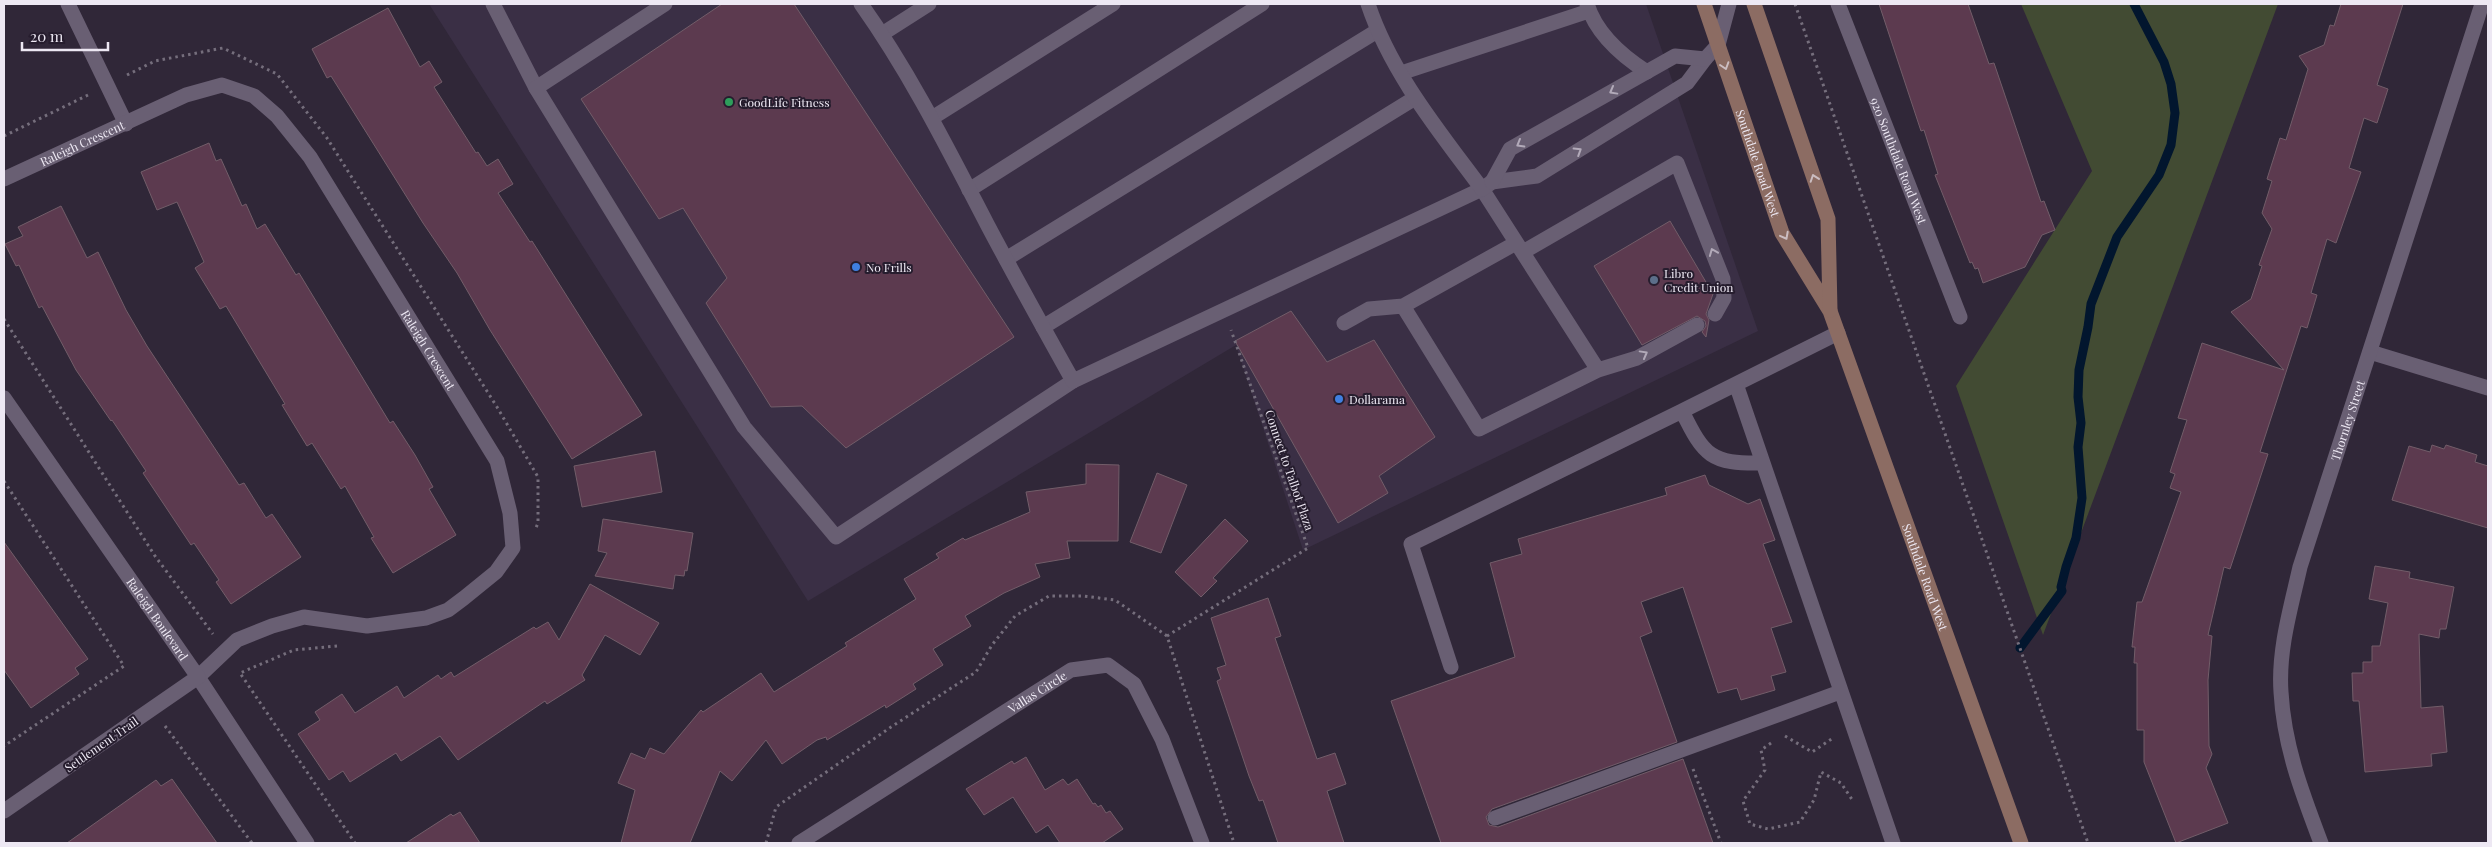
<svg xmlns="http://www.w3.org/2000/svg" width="2492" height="847" viewBox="0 0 2492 847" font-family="'Playfair Display',serif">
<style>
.built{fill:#3a2f45}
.green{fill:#424b33}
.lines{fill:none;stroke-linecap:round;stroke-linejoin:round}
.stream{stroke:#02162e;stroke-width:9}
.building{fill:#5c3a4f;stroke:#725d69}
.path{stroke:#756e7c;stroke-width:3;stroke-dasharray:2.5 4;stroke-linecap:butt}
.service{stroke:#695f73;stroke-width:15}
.minor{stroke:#695f73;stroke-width:15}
.tertiary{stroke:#695f73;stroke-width:15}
.secondary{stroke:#8c6c63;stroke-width:15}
.oneway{stroke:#cbbdc1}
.oneway2{stroke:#b2aab9}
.leisure-dot{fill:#2e9e5b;stroke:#261d2e;stroke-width:2}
.shop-dot{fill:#3f7fe0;stroke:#261d2e;stroke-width:2}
.service-dot{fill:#5c6f8a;stroke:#261d2e;stroke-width:2}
.labels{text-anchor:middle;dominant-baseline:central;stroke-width:4;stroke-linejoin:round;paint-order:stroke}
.poi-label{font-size:12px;fill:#ede8f3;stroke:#261d2e;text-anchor:start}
.street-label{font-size:12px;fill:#ede8f3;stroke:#261d2e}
</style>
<rect width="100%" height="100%" fill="#302738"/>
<path class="built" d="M 429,4 L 1646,4 L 1758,331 L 1303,550 L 1236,345 L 808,601 Z"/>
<path class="green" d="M 2021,4 L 2278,4 L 2043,635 L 1956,386 L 2092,171 Z"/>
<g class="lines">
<path class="stream" d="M 2020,648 L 2062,591 L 2061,587 L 2066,567 L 2076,538 L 2082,498 L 2078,447 L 2081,423 L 2078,397 L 2079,370 L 2088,327 L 2091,304 L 2117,237 L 2159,175 L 2171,145 L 2175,113 L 2171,84 L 2164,62 L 2134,4"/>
</g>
<path class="building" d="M 722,4 L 794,4 L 1014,337 L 846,448 L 802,406 L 771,407 L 706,303 L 727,278 L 683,208 L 659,219 L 581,99 Z
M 1879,4 L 1968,4 L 1989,64 L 1994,63 L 2041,202 L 2044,201 L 2055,230 L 2042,235 L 2025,267 L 1983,283 L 1978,268 L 1975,269 L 1972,262 L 1970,263 L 1935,175 L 1938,174 L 1924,130 L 1921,131 Z
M 2341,4 L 2403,4 L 2377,85 L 2388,89 L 2377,123 L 2364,118 L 2349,168 L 2361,172 L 2336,243 L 2327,239 L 2311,293 L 2317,295 L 2307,328 L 2301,326 L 2260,452 L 2268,454 L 2230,569 L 2224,567 L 2208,635 L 2212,636 L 2208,680 L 2209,746 L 2212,754 L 2206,768 L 2228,823 L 2176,843 L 2144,762 L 2144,730 L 2137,730 L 2137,663 L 2134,663 L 2135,647 L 2132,647 L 2137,602 L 2142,602 L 2181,492 L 2170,488 L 2175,474 L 2170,472 L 2187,420 L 2178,418 L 2202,343 L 2284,370 L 2231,312 L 2251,299 L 2262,266 L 2259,265 L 2272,229 L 2262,213 L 2272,181 L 2267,179 L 2280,138 L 2286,140 L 2308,69 L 2299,56 L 2324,45 L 2330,25 L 2334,26 Z
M 388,8 L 420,67 L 429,61 L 442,82 L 434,87 L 476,153 L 478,152 L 487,166 L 498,159 L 513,184 L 498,193 L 530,242 L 532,241 L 642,415 L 572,459 L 490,330 L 457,273 L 423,223 L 331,76 L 327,78 L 312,49 Z
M 209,143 L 216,161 L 221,159 L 242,206 L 246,204 L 257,229 L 265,224 L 296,275 L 299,273 L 390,423 L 393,421 L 415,455 L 433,487 L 429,489 L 456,535 L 393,573 L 371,538 L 374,537 L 345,486 L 341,489 L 312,443 L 307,446 L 282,405 L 285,404 L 226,306 L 220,309 L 195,268 L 204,262 L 177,202 L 157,210 L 141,172 Z
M 61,206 L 87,258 L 98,252 L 126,310 L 147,346 L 239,485 L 244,483 L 266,518 L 272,514 L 301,557 L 231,604 L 216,582 L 219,580 L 194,543 L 191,545 L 143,473 L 146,471 L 112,420 L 111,421 L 76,370 L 42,306 L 39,308 L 19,265 L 16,266 L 5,244 L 23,236 L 18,227 Z
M 1670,221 L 1713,294 L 1706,314 L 1709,320 L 1706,337 L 1702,332 L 1706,326 L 1705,321 L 1697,316 L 1642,345 L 1594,266 Z
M 1291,311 L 1327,362 L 1374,340 L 1435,437 L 1379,476 L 1388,493 L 1338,523 L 1235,341 Z
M 2432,445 L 2444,449 L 2446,445 L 2477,455 L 2475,462 L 2488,466 L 2488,528 L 2392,500 L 2409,446 L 2430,452 Z
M 655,451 L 662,492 L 582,507 L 574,466 Z
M 1086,464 L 1119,465 L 1118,541 L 1067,541 L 1070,558 L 1035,564 L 1040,577 L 1004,593 L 965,616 L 971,626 L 933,649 L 943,665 L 913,684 L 916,689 L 886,708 L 885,705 L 827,740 L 826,737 L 817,740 L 782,764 L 766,740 L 732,781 L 720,771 L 690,843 L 621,843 L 635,790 L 618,783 L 631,753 L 645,759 L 650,748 L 664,754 L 701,710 L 703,712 L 761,673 L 774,692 L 847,646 L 845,643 L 916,599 L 904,579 L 939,558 L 936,554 L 963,538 L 965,540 L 1030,512 L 1026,492 L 1086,484 Z
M 1157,473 L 1187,485 L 1161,553 L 1130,542 Z
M 1705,475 L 1709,485 L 1748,504 L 1760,499 L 1775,540 L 1763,544 L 1792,622 L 1771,628 L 1786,672 L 1771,676 L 1775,690 L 1741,700 L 1737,688 L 1718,693 L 1683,587 L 1641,602 L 1652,632 L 1640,637 L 1677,742 L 1492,809 L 1486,817 L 1489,825 L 1498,827 L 1683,759 L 1713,843 L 1441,843 L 1391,701 L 1515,657 L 1490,563 L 1522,554 L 1518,539 L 1667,495 L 1665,488 Z
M 603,519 L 693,533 L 687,571 L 685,570 L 684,576 L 675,575 L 673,589 L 595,576 L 607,553 L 598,551 Z
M 1225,519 L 1248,541 L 1213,578 L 1217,581 L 1201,597 L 1175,572 Z
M 4,542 L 88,659 L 75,668 L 79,674 L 31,708 L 4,670 Z
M 2375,566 L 2410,572 L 2409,578 L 2454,587 L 2446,629 L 2440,629 L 2439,638 L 2419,634 L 2421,708 L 2443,706 L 2447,752 L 2431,754 L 2432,766 L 2365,772 L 2359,701 L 2353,701 L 2352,673 L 2363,673 L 2363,662 L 2372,662 L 2372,646 L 2380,646 L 2388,603 L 2369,599 Z
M 590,584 L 659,623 L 640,655 L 605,635 L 582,675 L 585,680 L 547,704 L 545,701 L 458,760 L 440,736 L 401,761 L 396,753 L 350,782 L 343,771 L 329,780 L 298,734 L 320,720 L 315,712 L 342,694 L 355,713 L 397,686 L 404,698 L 438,675 L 441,679 L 451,672 L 454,677 L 534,627 L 536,629 L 548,622 L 559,640 Z
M 1268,598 L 1281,636 L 1275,638 L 1317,759 L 1335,753 L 1346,784 L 1327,791 L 1344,843 L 1278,843 L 1263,800 L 1259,801 L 1249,776 L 1217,681 L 1221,679 L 1217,668 L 1226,665 L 1211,618 Z
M 1026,757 L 1045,790 L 1063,779 L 1068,785 L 1077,779 L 1093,804 L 1095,803 L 1098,807 L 1101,805 L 1106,813 L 1110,811 L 1123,829 L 1102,843 L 1060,843 L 1048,825 L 1036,833 L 1013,797 L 984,815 L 966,789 L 1012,761 L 1014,764 Z
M 172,779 L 217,843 L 67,843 L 156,780 L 161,786 Z
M 460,812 L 480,843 L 406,843 L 451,814 L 453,816 Z"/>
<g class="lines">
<path class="path" d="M 1795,4 L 2088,843
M 127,75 L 155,61 L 223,48 L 277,74 L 327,138 L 497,407 L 538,477 L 538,523 L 535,530
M 4,136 L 88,95
M 4,319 L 155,556 L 213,634
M 4,481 L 124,666 L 4,746
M 1167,636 L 1308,548 L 1231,330
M 337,646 L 294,650 L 240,673 L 355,843
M 165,726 L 252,843
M 1785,736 L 1812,752 L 1833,738
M 1771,743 L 1761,750 L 1765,770 L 1743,801 L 1750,824 L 1768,829 L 1800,822 L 1814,800 L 1821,772 L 1841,783 L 1853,801
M 1693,769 L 1721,843
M 766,843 L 776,807 L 891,727 L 976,672 L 992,645 L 1015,616 L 1049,596 L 1083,596 L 1115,600 L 1167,636 L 1234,843"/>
<path class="service" d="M 68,4 L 126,124
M 1587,4 C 1596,33 1622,56 1647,72
M 882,34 L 929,4
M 1401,73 L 1589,11
M 932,118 L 1113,4
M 1482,189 L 1598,370
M 969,190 L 1262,4
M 1516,243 L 1403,306 L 1479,429 L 1598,370 L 1637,358 L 1697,325
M 1523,252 L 1677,163 L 1723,279 L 1724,298 L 1715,314
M 1006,259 L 1377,31
M 1344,323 L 1369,309 L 1403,306
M 1043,327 L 1415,98
M 1838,333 L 1736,384 L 1893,843
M 1736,384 L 1682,411 C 1704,456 1711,464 1762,463
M 1451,667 L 1411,544 L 1682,411
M 1495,818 L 1840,692"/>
<g class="minor">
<path d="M 493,4 L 536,88"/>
<path d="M 665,4 L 536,88 L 744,427 L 836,537 L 1073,381"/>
<path d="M 861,4 C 910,73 948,149 987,224 C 1015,277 1044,329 1073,381 L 1482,189"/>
<path d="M 1368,4 C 1391,73 1439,131 1482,189 L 1492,182 L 1537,176 L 1687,83 L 1705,59 L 1718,45 L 1729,4"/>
<path id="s1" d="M 1838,4 L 1960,317"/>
<path id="s2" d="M 4,179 L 186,95 L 222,85 L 254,96 L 277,116 L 310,157 L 497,461 L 510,513 L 513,548 L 496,572 L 464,598 L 448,610 L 426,618 L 367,626 L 304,617 L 272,626 L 237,640 L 198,677 L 307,843"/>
<path d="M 1492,182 L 1510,149 L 1675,56 L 1705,59"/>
<path d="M 2370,352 L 2488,388"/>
<path id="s3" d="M 799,843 L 1071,670 L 1108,665 L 1134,684 L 1162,739 L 1202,843"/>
<path id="s4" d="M 2321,843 C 2302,793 2284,746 2281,692 C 2278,650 2291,607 2300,567 L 2482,4"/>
</g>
<path class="tertiary" id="s5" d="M 4,398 L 198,677 L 4,811"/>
<g class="secondary">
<path id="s6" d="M 1704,4 L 1782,233 L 1830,311 L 2021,843"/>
<path d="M 1754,4 L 1828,219 L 1830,310"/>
</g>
</g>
<defs><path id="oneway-chevron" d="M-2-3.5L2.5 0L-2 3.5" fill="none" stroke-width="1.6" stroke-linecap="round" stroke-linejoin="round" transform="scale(1.25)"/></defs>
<g class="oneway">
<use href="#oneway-chevron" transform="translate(1725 66) rotate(72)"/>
<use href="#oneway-chevron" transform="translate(1814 178) rotate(-109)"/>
<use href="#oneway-chevron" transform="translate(1785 236) rotate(62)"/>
</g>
<g class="oneway2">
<use href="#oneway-chevron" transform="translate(1613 91) rotate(151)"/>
<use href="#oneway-chevron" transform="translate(1520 144) rotate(150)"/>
<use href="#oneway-chevron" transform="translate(1578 151) rotate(-32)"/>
<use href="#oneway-chevron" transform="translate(1713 252) rotate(-112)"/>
<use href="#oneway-chevron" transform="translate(1644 354) rotate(-29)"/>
</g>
<circle class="leisure-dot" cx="729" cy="102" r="5"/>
<g class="shop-dot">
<circle cx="856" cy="267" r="5"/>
<circle cx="1339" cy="399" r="5"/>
</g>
<circle class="service-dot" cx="1654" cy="280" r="5"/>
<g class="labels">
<g class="poi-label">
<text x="739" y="102">GoodLife Fitness</text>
<text x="866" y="267">No Frills</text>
<text x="1664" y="273">Libro<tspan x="1664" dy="14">Credit Union</tspan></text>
<text x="1349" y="399">Dollarama</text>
</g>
<g class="street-label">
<text stroke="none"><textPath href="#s2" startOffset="86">Raleigh Crescent</textPath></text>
<text stroke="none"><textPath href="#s1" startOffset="168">920 Southdale Road West</textPath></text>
<text stroke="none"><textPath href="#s6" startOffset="168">Southdale Road West</textPath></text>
<text stroke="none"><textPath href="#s2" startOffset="581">Raleigh Crescent</textPath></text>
<text stroke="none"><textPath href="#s4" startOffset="438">Thornley Street</textPath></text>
<text transform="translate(1290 470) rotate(71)">Connect to Talbot Plaza</text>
<text stroke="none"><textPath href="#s6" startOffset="616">Southdale Road West</textPath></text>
<text stroke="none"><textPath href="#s5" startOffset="269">Raleigh Boulevard</textPath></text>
<text stroke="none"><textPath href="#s3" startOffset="282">Vallas Circle</textPath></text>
<text transform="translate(101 744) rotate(-35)">Settlement Trail</text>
</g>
</g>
<rect width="2492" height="847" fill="none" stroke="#ede8f3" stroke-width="10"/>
<path d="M22 42v8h86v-8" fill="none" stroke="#ede8f3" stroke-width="2.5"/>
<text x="30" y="42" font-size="15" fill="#ede8f3" stroke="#261d2e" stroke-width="4" paint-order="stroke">20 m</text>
</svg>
